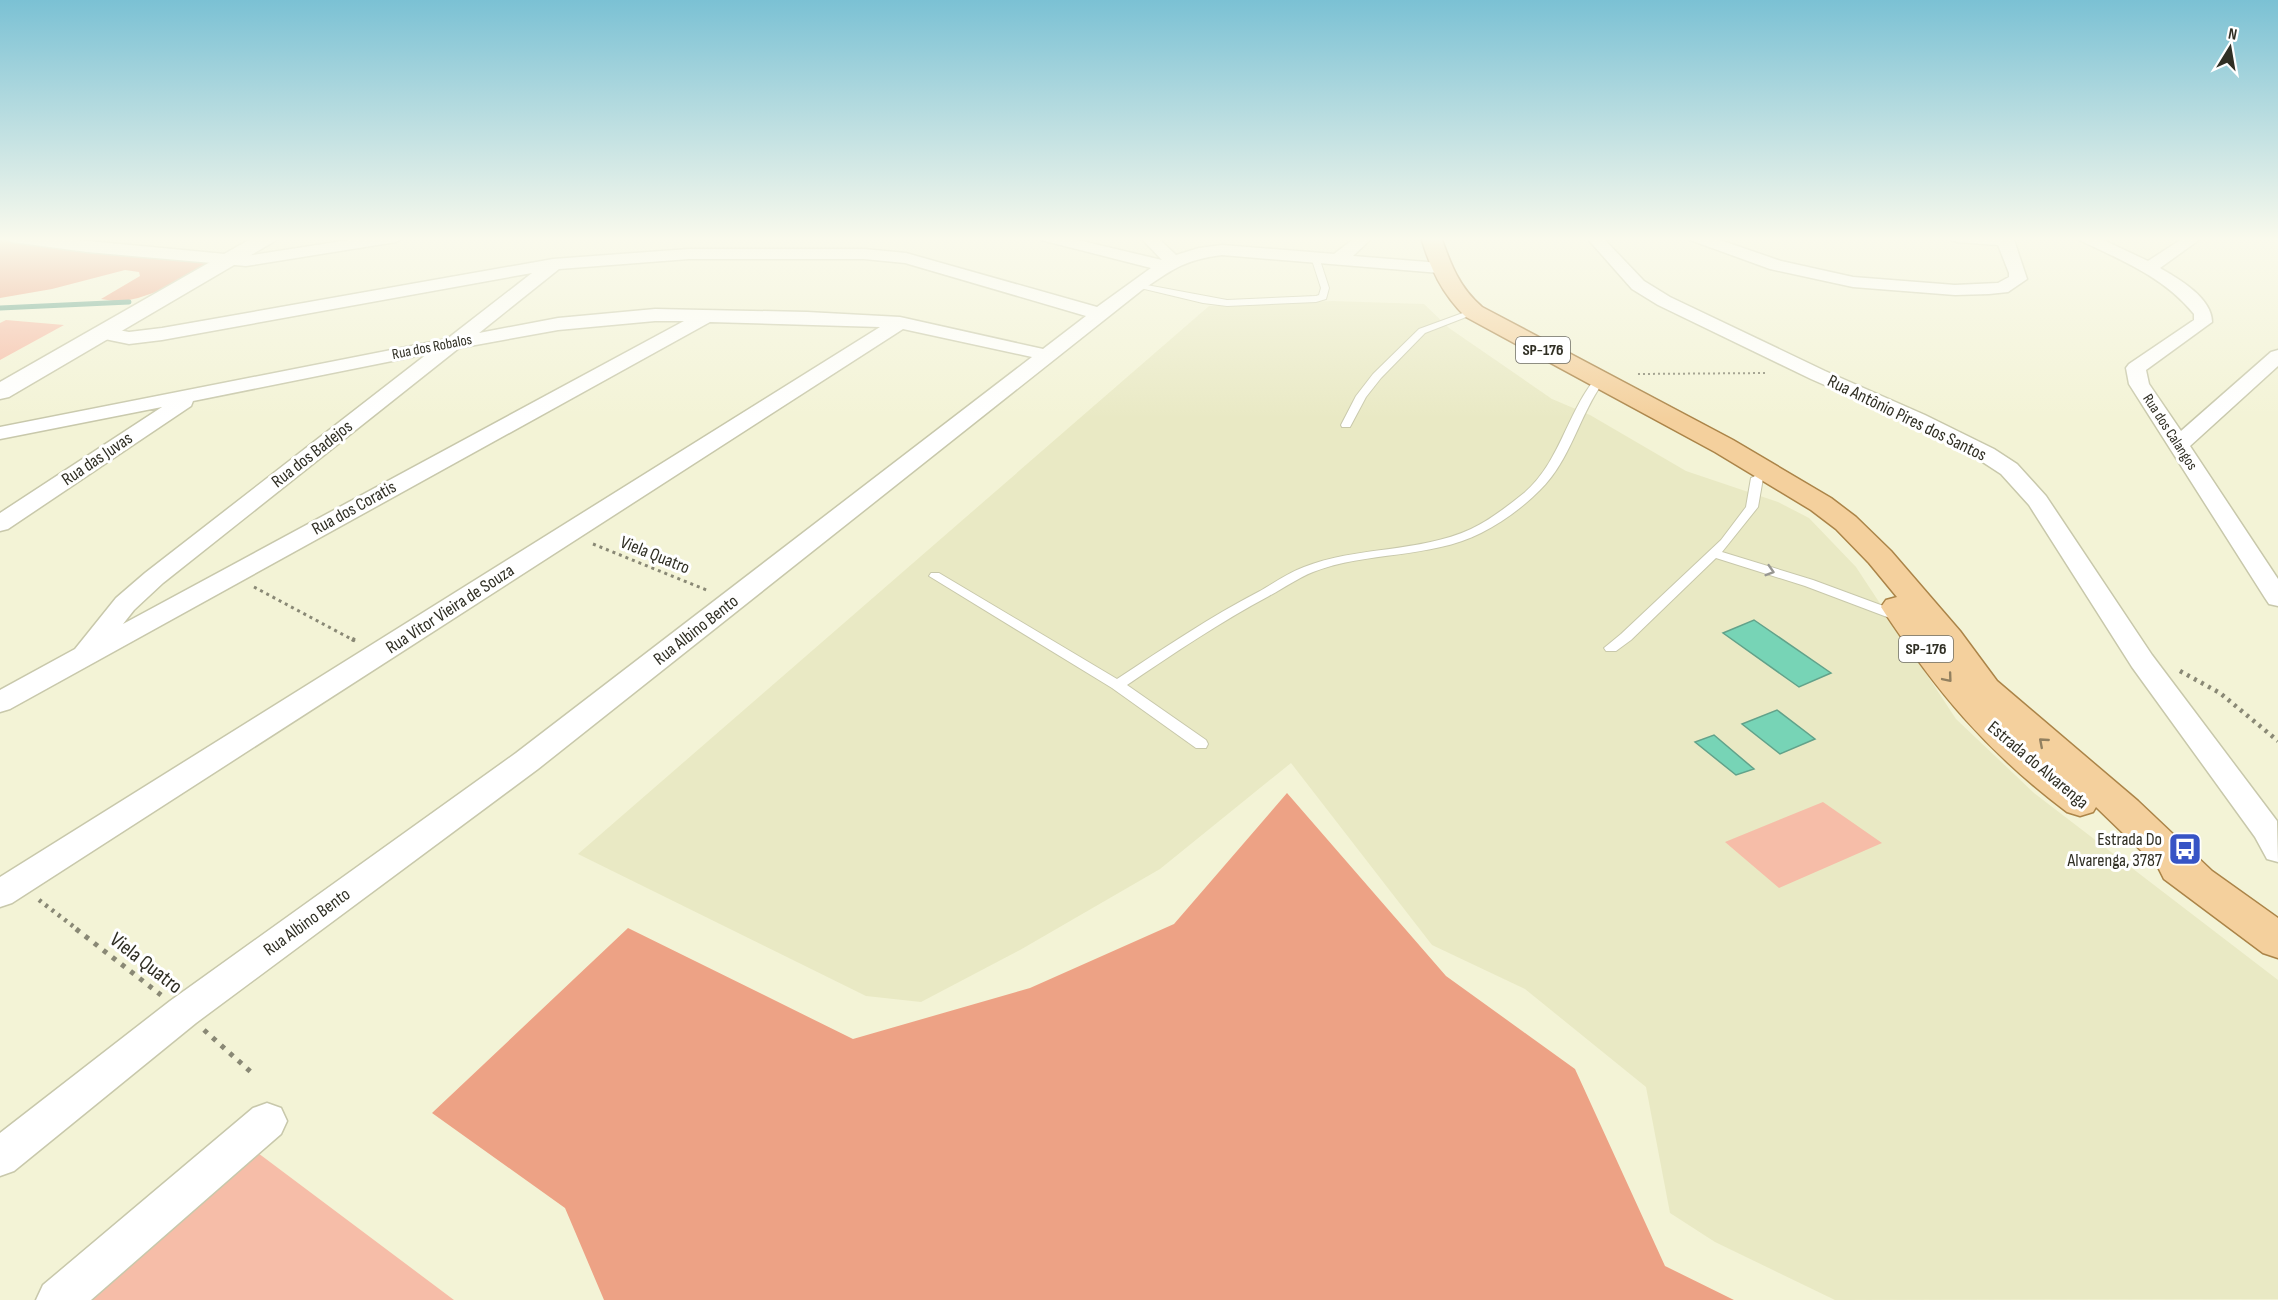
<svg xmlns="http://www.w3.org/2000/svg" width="2278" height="1300" viewBox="0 0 2278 1300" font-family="'Sofia Sans Condensed',sans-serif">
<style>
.built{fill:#e9e9c4}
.green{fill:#f6bda8}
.forest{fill:#eda285}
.water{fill:#77d4b6;stroke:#62a28a;stroke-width:1.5}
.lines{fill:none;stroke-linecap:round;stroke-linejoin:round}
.stream{stroke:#62a28a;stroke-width:5}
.service-casing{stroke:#c8c8ab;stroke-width:2}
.minor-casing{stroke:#c8c8ab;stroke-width:3}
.tertiary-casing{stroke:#c8c8ab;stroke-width:3}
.primary-casing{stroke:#ab8448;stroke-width:3}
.path-far3{stroke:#898875;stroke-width:2;stroke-dasharray:2 3;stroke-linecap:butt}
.path-far2{stroke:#898875;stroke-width:3;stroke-dasharray:3 4;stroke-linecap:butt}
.path-far1{stroke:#898875;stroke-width:4.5;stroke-dasharray:3 5;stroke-linecap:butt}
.path{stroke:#898875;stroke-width:5;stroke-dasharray:4.5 7;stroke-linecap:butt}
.service{fill:#fff;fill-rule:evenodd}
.minor{fill:#fff;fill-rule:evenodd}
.tertiary{fill:#fff;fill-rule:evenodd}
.primary{fill:#f4d09d;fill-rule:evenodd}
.oneway{stroke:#989792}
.oneway2{stroke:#928060}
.labels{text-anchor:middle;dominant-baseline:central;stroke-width:6;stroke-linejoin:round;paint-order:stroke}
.far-street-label{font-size:15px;fill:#302f24;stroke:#fff}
.shield{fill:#fff;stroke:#6e6d66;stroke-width:1.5}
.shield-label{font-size:16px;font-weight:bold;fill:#302f24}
.street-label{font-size:18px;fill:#302f24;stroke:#fff}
.poi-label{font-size:18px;fill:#302f24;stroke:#fff;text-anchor:end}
.near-street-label{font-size:21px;fill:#302f24;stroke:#fff}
</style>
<rect width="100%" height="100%" fill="#f3f3d6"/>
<path class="built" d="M 1332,301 L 1424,304 L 1449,328 L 1552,399 L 1590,415 L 1686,471 L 1778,502 L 1809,518 L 1856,567 L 1956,719 L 2034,793 L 2278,980 L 2278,1299 L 1835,1300 L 1715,1242 L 1670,1213 L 1646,1087 L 1525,989 L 1432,945 L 1291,763 L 1160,869 L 1020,950 L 921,1002 L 866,996 L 578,854 L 1209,306 Z"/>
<path class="green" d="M 6,320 L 64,325 L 0,360 L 0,323 Z
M 1823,802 L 1882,843 L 1779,888 L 1725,842 Z
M 258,1153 L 454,1300 L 88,1300 Z"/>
<path class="forest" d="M 0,237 L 34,237 L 81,249 L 205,260 L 207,265 L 168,288 L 138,298 L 120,302 L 101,299 L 140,276 L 139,272 L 125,270 L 52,289 L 0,298 Z
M 1287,793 L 1446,976 L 1575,1069 L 1665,1266 L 1734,1300 L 604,1300 L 565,1208 L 432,1113 L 628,928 L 853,1039 L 1030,988 L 1174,924 Z"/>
<path class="water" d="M 1754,620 L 1831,673 L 1799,687 L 1723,633 Z
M 1777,710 L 1815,739 L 1780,754 L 1742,724 Z
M 1714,735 L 1754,769 L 1736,775 L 1695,742 Z"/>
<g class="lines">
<path class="stream" d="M 0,308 L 129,302"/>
<defs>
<path id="service" d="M 1315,254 L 1319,257 L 1329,288 L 1326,299 L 1316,302 L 1227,306 L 1203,303 L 1132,286 L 1136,283 L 1227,300 L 1316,296 L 1319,295 L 1321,288 L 1311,257 Z
M 1471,310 L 1479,312 L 1425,333 L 1381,378 L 1366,397 L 1350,427 L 1342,427 L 1341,425 L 1356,396 L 1373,374 L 1419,329 Z
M 1599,378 L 1604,381 C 1579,415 1571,460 1540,490 C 1523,507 1503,522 1481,533 C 1430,559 1367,551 1313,572 C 1298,578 1284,588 1269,596 C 1220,622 1173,654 1127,685 L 1206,740 L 1208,744 L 1206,748 L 1196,748 L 1112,688 L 929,576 L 931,573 L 939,573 L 1117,679 C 1164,648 1210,617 1260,591 C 1274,583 1288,573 1304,567 C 1357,546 1419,553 1471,529 C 1490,520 1508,506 1524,493 C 1560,462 1566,415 1595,379 Z
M 1757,475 L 1763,478 L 1758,507 L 1722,552 L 1813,580 L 1905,614 L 1907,617 L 1905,620 L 1895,620 L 1805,586 L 1716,558 L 1631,640 L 1616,651 L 1606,651 L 1604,648 L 1621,634 L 1721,540 L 1746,507 L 1751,478 Z"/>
<path id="minor" d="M 4,237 L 46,237 L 246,256 L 368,237 L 404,237 L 396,242 L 246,266 L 87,252 L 12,242 Z
M 1039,237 L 1065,237 L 1162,260 L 1140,237 L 1157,237 L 1176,255 L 1199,248 L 1222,245 L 1334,254 L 1356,237 L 1373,237 L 1353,256 L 1440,263 L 1446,264 L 1449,268 L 1446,272 L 1440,273 L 1222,255 C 1184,260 1173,269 1142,290 L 538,769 L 196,1023 L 14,1171 L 0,1176 L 0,1133 L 170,1001 L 516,753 L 1032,357 L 903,329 L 12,903 L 0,907 L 0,877 L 880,327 L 710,322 L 10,709 L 0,712 L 0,690 L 75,649 L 116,598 L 145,573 L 427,354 L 193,401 L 191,406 L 8,529 L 0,531 L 0,513 L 162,407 L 0,439 L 0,427 L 447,339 L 532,273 L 162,340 L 129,344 L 95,337 L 93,333 L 95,329 L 102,327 L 129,332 L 162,328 L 553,259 L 689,249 L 864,249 L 906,253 L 1097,307 L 1151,268 L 1041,240 ZM 689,259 L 864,259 L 905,263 L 1086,316 L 1043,349 L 900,317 L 807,312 L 655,309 L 558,318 L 479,333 L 559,269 ZM 655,321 L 684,321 L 123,624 L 134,610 L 163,583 L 459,348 L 558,330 Z
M 1586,237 L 1602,237 L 1644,281 L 1670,297 L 1825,371 L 1925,415 L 1994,449 L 2017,464 L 2046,496 L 2152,655 L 2277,821 L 2278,862 L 2267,859 L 2255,837 L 2132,667 L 2029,505 L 2001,474 L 1978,459 L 1911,423 L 1811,379 L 1658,305 L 1632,289 Z
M 1688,237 L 1711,237 L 1781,261 L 1853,277 L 1955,285 L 1998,283 L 2009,277 L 2009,273 L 1998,245 L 1957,242 L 1951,240 L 1949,237 L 2013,237 L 2027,279 L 2008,292 L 1989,294 L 1955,295 L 1853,287 L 1770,269 L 1690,240 Z
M 2077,237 L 2097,237 L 2148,261 L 2185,237 L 2203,237 L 2160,268 C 2179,279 2212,298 2212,322 L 2146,370 L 2149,384 L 2181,431 L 2271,352 L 2278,350 L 2278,366 L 2190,446 L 2278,579 L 2278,606 L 2269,604 L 2265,598 L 2129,384 L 2126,368 L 2129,364 L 2194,320 L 2194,314 C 2164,277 2121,260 2079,240 Z
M 267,1103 L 281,1108 L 287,1121 L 281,1134 L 91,1300 L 36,1300 L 43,1285 L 253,1108 Z"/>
<path id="tertiary" d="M 254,237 L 278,237 L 275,241 L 9,397 L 0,399 L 0,382 Z"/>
<path id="primary" d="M 1421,237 L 1441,237 C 1451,265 1459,287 1482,307 L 1733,440 L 1831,498 L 1856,517 L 1891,551 L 1960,631 L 1997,681 L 2138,801 L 2212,871 L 2278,918 L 2278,958 L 2263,953 L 2164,879 L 2158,867 L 2096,807 L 2093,812 L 2080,816 L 2067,812 C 1985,750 1937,692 1881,607 L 1886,600 L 1897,597 L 1869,563 L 1836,529 L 1811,510 L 1715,452 L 1466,317 C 1442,294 1430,268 1421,237 Z"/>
</defs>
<use href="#service" class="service-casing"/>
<use href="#minor" class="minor-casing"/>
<use href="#tertiary" class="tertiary-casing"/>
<use href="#primary" class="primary-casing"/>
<path class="path-far3" d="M 1638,374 L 1768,373"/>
<path class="path-far2" d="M 593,544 L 709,591
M 254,587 L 355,641"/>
<path class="path-far1" d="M 352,639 L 356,641
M 2180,671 L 2220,693 L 2278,741
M 39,900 L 78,930"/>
<path class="path" d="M 76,929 L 161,995
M 204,1030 L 252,1073"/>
<use href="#service" class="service"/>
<use href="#minor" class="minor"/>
<use href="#tertiary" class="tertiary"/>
<use href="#primary" class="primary"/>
</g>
<defs><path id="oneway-chevron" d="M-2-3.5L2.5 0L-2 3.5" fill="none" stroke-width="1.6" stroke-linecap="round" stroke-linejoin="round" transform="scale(1.5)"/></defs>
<use class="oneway" href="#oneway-chevron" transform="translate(1770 571) rotate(17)"/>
<g class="oneway2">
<use href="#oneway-chevron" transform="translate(1948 678) rotate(50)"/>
<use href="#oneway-chevron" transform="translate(2043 742) rotate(-139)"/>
</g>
<linearGradient id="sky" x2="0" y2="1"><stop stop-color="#7bc1d4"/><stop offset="0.57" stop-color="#fafaed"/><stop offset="1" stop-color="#fafaed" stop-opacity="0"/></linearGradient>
<rect width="2278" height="419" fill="url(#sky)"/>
<defs>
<symbol id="bus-square" viewBox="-11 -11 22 22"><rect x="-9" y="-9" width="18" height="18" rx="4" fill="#3754c5" stroke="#fff"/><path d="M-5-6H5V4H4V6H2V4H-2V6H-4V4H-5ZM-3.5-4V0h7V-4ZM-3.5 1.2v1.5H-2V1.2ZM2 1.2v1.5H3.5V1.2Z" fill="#fff"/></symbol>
</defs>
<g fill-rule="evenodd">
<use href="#bus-square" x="2166" y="830" width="38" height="38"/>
</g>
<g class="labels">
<g class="far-street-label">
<text transform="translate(432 347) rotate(-11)">Rua dos Robalos</text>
<text transform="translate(2170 432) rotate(57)">Rua dos Calangos</text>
</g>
<g class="shield">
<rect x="1516" y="337" width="54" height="26" rx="4.5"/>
<rect x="1899" y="636" width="54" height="26" rx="4.5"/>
</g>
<g class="shield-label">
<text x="1543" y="350">SP-176</text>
<text x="1926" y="649">SP-176</text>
</g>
<g class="street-label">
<text transform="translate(1907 418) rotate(26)">Rua Antônio Pires dos Santos</text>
<text transform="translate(312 454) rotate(-38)">Rua dos Badejos</text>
<text transform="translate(97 459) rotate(-34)">Rua das Juvas</text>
<text transform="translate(354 508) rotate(-29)">Rua dos Coratis</text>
<text transform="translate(655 555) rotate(22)">Viela Quatro</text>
<text transform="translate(450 609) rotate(-33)">Rua Vitor Vieira de Souza</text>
<text transform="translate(696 630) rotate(-38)">Rua Albino Bento</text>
<text transform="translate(2038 765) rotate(40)">Estrada do Alvarenga</text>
<text transform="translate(307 922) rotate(-36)">Rua Albino Bento</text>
</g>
<g class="poi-label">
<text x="2162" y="839">Estrada Do<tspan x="2162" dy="21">Alvarenga, 3787</tspan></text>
</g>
<g class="near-street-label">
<text transform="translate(146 963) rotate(38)">Viela Quatro</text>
</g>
</g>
<g transform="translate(2230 48) rotate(11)" stroke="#ffffff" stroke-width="4.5" paint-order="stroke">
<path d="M0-4.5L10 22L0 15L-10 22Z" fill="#302f24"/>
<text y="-9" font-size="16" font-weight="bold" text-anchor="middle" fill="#302f24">N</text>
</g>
</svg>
